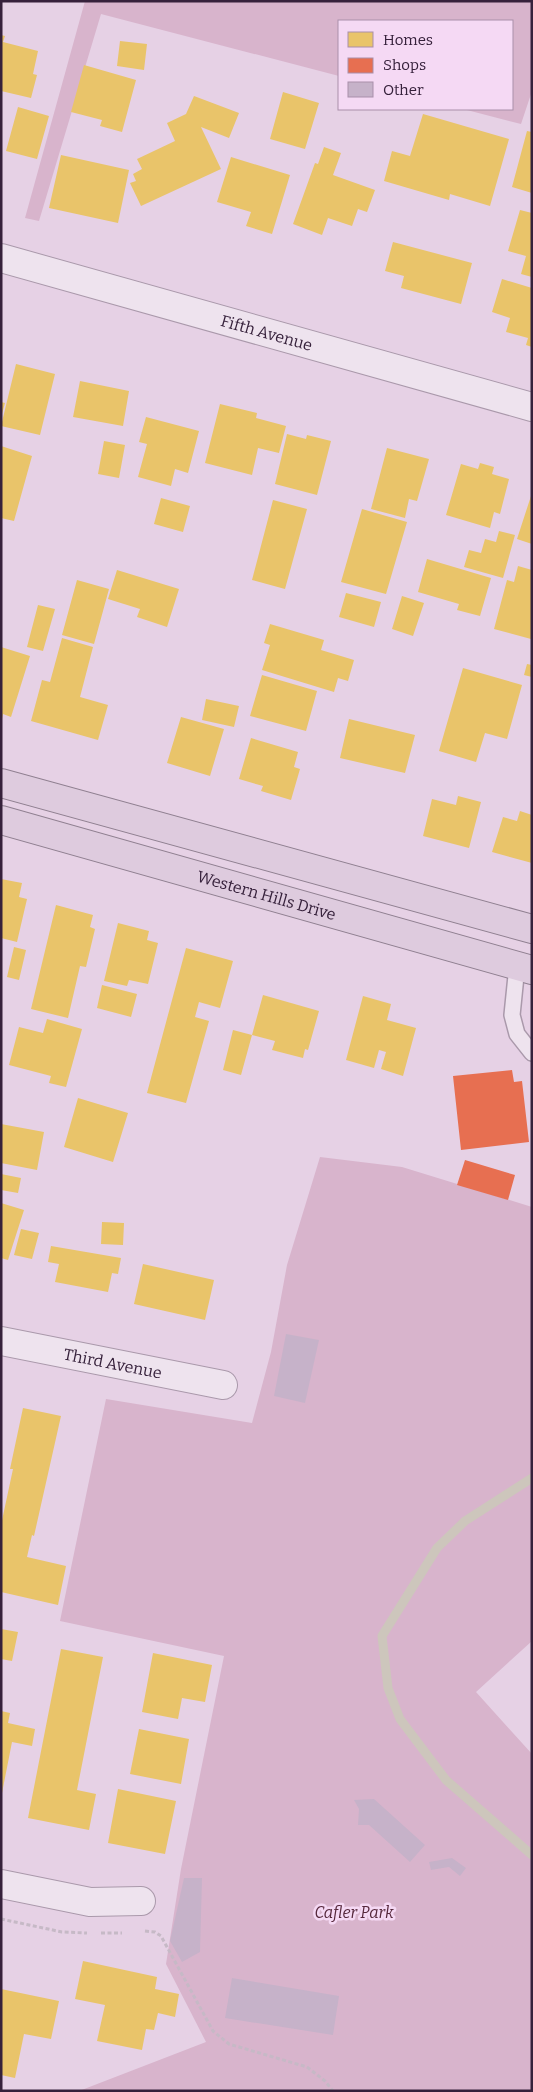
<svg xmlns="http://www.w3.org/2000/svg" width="533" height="2092" viewBox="0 0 533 2092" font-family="Bitter,serif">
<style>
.green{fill:#d8b4cc}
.homes{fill:#e9c46a}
.shops{fill:#e76f51}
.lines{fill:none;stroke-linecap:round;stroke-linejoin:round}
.stream{stroke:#cdc6bc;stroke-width:9}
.building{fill:#c6b2c9}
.service-casing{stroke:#aa99ab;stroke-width:18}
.minor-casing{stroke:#aa99ab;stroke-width:30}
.trunk-casing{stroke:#908091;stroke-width:30}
.path{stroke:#c6b9c6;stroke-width:3;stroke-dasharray:4 2.5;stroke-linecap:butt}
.service{stroke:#eee3ee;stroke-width:15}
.minor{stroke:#eee3ee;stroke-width:28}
.trunk{stroke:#decbde;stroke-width:28}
.labels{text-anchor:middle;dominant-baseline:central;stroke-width:5;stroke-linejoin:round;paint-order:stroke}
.street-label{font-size:16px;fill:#36213b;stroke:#f5d9f4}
.park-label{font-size:16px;font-style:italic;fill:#56283c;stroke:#f5d9f4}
</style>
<rect width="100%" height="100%" fill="#e6d1e5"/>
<path class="green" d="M 85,1 L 532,1 L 532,91 L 521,124 L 463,109 L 512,109 L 512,21 L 339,21 L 339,76 L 101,14 L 39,221 L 25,218 Z
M 320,1157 L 402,1167 L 532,1207 L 532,1641 L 476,1692 L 532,1754 L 532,2091 L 79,2091 L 206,2042 L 166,1964 L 181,1869 L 224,1656 L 60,1621 L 106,1399 L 252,1423 L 271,1352 L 287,1265 Z"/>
<path class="homes" d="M 1,35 L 5,36 L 3,42 L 38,51 L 33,74 L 37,75 L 31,98 L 1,91 Z
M 120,41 L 147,44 L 144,70 L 117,66 Z
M 84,65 L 136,80 L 122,132 L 100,126 L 102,120 L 71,112 Z
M 283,92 L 319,103 L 305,149 L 270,139 Z
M 194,96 L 239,113 L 229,138 L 201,127 L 221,169 L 141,206 L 130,183 L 136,181 L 133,174 L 142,169 L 137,159 L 175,141 L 167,123 L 186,114 Z
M 18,107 L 49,116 L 37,159 L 6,151 Z
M 423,114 L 509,139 L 490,206 L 450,194 L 449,200 L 384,181 L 392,151 L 410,156 Z
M 527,131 L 532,132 L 532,193 L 512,187 Z
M 324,147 L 341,153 L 333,175 L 375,190 L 367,212 L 358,209 L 352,226 L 328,218 L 322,235 L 293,224 L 315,163 L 318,164 Z
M 61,155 L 129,170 L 118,223 L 49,208 Z
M 231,157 L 290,175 L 272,234 L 246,226 L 251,212 L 217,202 Z
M 520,210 L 532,213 L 532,277 L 521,274 L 526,256 L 508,251 Z
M 393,242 L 472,263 L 461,304 L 401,288 L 404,276 L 385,271 Z
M 502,279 L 532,288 L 532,347 L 526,345 L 528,338 L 506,332 L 510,318 L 492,312 Z
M 16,364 L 55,374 L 40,435 L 1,426 Z
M 80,381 L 129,391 L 123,426 L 73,417 Z
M 1,402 L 5,403 L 2,414 L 1,414 Z
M 220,404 L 257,413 L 256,418 L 286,426 L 279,453 L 258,448 L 252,475 L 205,463 Z
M 146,417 L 199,431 L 188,473 L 175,469 L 171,486 L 138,477 L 147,444 L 139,442 Z
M 287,434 L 306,439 L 307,435 L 331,441 L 317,495 L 275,484 Z
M 104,441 L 125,445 L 119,478 L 98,474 Z
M 1,446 L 32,456 L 14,521 L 1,518 Z
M 387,448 L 429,459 L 417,501 L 409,499 L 405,518 L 371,509 Z
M 480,463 L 494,467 L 492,474 L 509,479 L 500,514 L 494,512 L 490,528 L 446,515 L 461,464 L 478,469 Z
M 531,496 L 532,496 L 532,544 L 517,539 Z
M 161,498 L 190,506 L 183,532 L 154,524 Z
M 273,500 L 307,509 L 285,589 L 252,580 Z
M 362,509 L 407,522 L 386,594 L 341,582 Z
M 499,531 L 515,535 L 503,578 L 464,567 L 469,550 L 481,553 L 485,539 L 496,542 Z
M 427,559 L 491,578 L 480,616 L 457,610 L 459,604 L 418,592 Z
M 518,566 L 532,570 L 531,639 L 494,629 L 507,580 L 514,582 Z
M 117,570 L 179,589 L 167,627 L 137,617 L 140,609 L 108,599 Z
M 77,580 L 109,589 L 94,644 L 62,635 Z
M 346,593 L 381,602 L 374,627 L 339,617 Z
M 402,596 L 424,603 L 413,636 L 392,629 Z
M 38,605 L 55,609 L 43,651 L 27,647 Z
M 270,624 L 324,640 L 321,650 L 354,660 L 348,681 L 338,678 L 334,692 L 262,670 L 270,645 L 264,643 Z
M 62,638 L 93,647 L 80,697 L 108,705 L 98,740 L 31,721 L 42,680 L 50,682 Z
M 1,647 L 30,656 L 11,717 L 3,714 L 2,719 Z
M 527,664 L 532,665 L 532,677 L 524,675 Z
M 463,668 L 522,685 L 507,739 L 485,733 L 476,762 L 439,751 Z
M 262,675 L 317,691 L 306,731 L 250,716 Z
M 206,699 L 239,706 L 234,727 L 202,720 Z
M 181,717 L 224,729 L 210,776 L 167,763 Z
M 349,719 L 415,735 L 405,773 L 340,758 Z
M 251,738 L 298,752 L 294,767 L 300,769 L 291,800 L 261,791 L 263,786 L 239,779 Z
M 458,796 L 481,802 L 469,848 L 423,836 L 432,799 L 456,805 Z
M 520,811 L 532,815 L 532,863 L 492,852 L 503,817 L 517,821 Z
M 1,879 L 22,883 L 19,897 L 27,899 L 17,942 L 1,938 Z
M 56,905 L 93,915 L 90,927 L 95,929 L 86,967 L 80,966 L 68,1018 L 31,1009 Z
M 118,923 L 149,931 L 147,940 L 158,943 L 148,984 L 129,980 L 127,986 L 104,981 Z
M 14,947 L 26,950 L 19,980 L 7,977 Z
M 186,948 L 233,961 L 220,1008 L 199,1002 L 195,1017 L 209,1021 L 186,1103 L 147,1093 Z
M 102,985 L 137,994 L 131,1017 L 97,1008 Z
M 263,995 L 319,1011 L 308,1050 L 305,1049 L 303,1058 L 272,1050 L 275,1041 L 252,1035 Z
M 363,996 L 391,1004 L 387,1020 L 416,1028 L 403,1076 L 381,1069 L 386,1052 L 379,1050 L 374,1068 L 346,1060 Z
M 47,1019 L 82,1029 L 66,1087 L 49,1083 L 51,1076 L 9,1065 L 19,1027 L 43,1033 Z
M 233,1030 L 252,1035 L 241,1075 L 223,1070 Z
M 78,1098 L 128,1113 L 113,1162 L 64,1147 Z
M 1,1124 L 44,1132 L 37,1170 L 1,1163 Z
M 1,1174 L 21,1178 L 18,1193 L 1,1190 Z
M 1,1203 L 24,1210 L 8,1260 L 1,1258 Z
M 102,1222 L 124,1223 L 123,1245 L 101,1244 Z
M 21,1229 L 39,1233 L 32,1259 L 14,1255 Z
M 51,1246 L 121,1258 L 118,1274 L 112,1273 L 108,1292 L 55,1282 L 59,1264 L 48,1262 Z
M 143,1264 L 214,1280 L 205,1320 L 134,1304 Z
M 23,1408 L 61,1416 L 34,1536 L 32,1535 L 27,1557 L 66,1566 L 58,1605 L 1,1592 L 1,1525 L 13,1469 L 10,1469 Z
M 1,1629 L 18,1632 L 12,1661 L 1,1659 Z
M 61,1649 L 103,1657 L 77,1790 L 96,1794 L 89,1830 L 28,1818 Z
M 153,1653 L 212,1665 L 205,1702 L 182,1698 L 178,1719 L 142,1712 Z
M 1,1711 L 10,1713 L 8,1723 L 35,1729 L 32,1746 L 12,1742 L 2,1793 Z
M 139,1729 L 189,1739 L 181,1784 L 130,1774 Z
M 118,1789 L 176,1801 L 165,1854 L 108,1843 Z
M 83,1961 L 157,1977 L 155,1989 L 179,1994 L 175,2017 L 158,2013 L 154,2030 L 146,2029 L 142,2050 L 97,2041 L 105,2005 L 75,1999 Z
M 1,1989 L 59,2001 L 51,2039 L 24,2034 L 15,2078 L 1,2075 Z"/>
<path class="shops" d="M 512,1070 L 514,1082 L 522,1081 L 529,1142 L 461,1150 L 453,1076 Z
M 465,1160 L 515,1175 L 508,1200 L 457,1185 Z"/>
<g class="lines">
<path class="stream" d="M 532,1478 L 465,1521 L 437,1548 L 382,1636 L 388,1688 L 400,1719 L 446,1780 L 532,1855"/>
</g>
<path class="building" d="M 286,1334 L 319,1340 L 305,1403 L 274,1396 Z
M 374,1799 L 425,1845 L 410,1862 L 369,1825 L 358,1825 L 359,1809 L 354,1800 Z
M 452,1858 L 466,1868 L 460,1876 L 449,1867 L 431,1870 L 429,1862 Z
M 184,1878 L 202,1878 L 200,1952 L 182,1962 L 170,1941 Z
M 232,1978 L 339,1996 L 333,2035 L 225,2018 Z"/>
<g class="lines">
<defs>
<path id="service" d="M 517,966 L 512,1015 L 517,1034 L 532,1053"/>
<g id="minor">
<path id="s1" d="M 1,258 L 532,407"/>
<path id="s2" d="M 1,1341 L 223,1385"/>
<path d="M 1,1884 L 90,1902 L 141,1901"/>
</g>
<g id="trunk">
<path d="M 1,783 L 532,929"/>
<path id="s3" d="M 1,820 L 532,970"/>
</g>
</defs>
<use href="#service" class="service-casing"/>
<use href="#minor" class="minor-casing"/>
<use href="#trunk" class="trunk-casing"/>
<path class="path" d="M 1,1919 L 62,1932 L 87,1933
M 145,1931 L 155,1932 L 161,1936 L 213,2031 L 229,2044 L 307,2067 L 325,2081 L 333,2091
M 101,1933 L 122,1933"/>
<use href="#service" class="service"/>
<use href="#minor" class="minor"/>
<use href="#trunk" class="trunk"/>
</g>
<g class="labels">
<g class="street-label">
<text stroke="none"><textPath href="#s1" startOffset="276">Fifth Avenue</textPath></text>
<text stroke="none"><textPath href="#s3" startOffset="276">Western Hills Drive</textPath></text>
<text stroke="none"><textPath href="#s2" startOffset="114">Third Avenue</textPath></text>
</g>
<g class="park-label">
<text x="354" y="1912">Cafler Park</text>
</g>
</g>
<rect width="533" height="2092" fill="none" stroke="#36213b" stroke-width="5"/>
<rect x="338" y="20" width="175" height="90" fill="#f5d9f4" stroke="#a98faa"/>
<rect x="348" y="32" width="25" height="15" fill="#e9c46a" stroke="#a98faa"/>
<text x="383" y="45" font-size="15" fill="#36213b">Homes</text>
<rect x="348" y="58" width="25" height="15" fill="#e76f51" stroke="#a98faa"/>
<text x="383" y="70" font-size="15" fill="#36213b">Shops</text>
<rect x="348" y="82" width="25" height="15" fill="#c6b2c9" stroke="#a98faa"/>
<text x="383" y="95" font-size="15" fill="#36213b">Other</text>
</svg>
